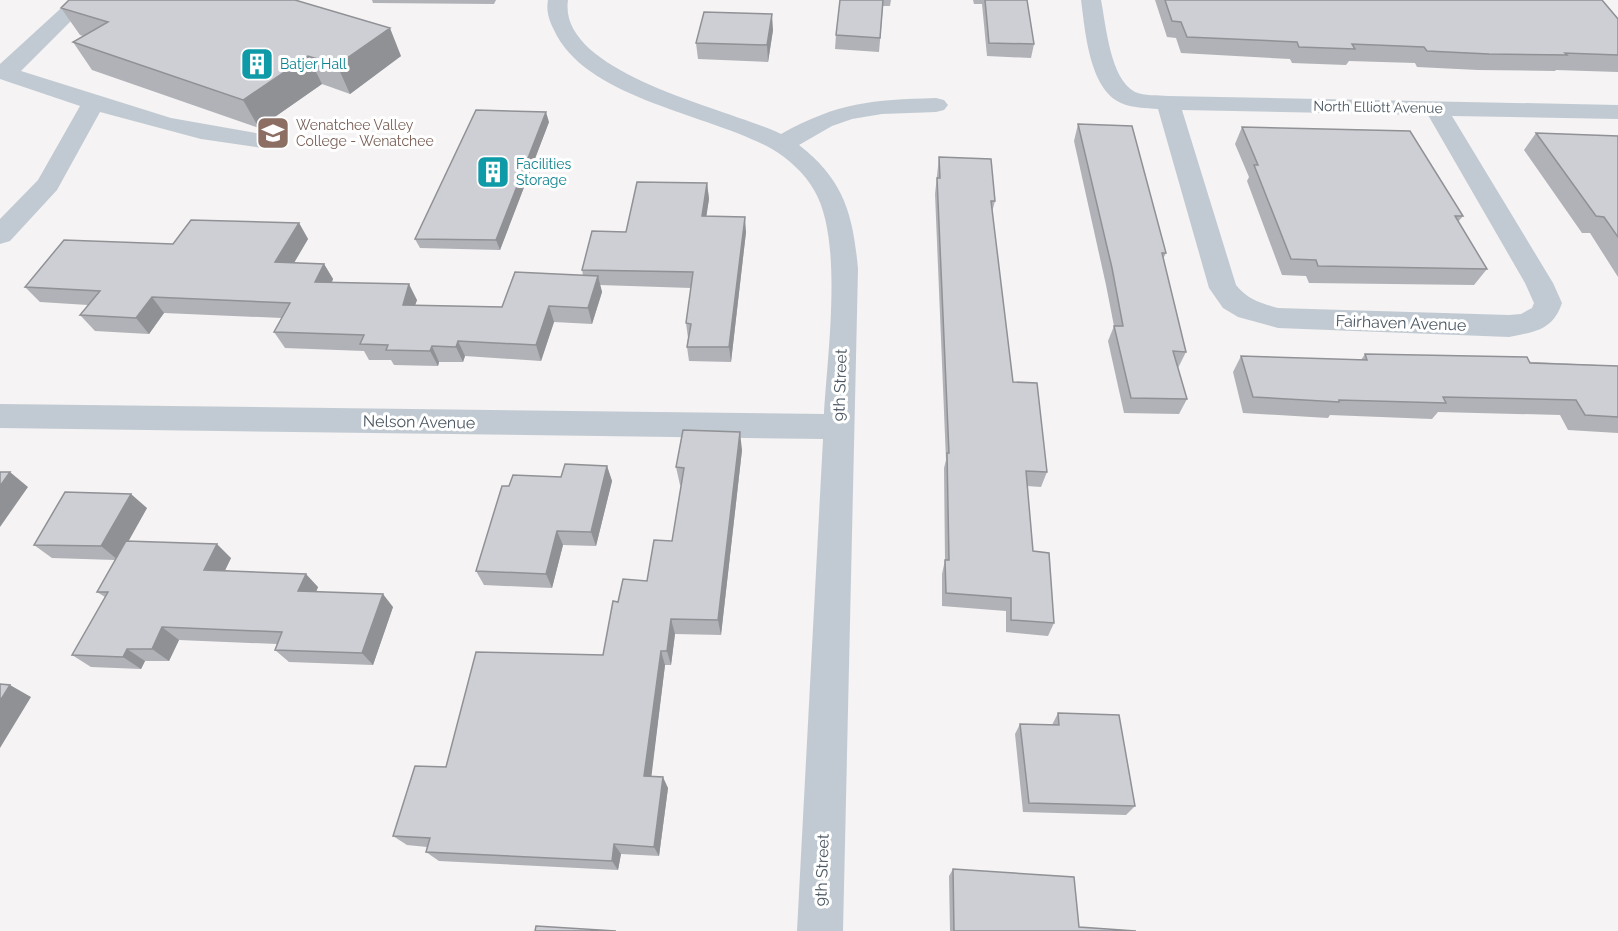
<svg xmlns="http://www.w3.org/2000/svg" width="1618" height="931" viewBox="0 0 1618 931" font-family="Raleway,sans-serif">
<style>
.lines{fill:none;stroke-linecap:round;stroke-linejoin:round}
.minor{fill:#c1cad2;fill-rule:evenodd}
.wall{fill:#b0b2b7}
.shaded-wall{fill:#909195}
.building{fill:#cdcfd5;stroke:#909195;stroke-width:1.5}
.labels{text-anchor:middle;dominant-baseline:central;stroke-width:6;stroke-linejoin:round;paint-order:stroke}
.far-culture-label{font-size:14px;fill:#0d838f;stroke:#fff;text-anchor:start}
.far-street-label{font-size:14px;fill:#4a5661;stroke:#fff}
.far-education-label{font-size:14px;fill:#785e54;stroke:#fff;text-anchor:start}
.street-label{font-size:16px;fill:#4a5661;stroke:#fff}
</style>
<rect width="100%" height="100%" fill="#f5f3f3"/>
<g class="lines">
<path class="minor" d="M 70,0 L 92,0 L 21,71 L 171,118 L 278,137 L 281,142 L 278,147 L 269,149 L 201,139 L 100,112 L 57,190 L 10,241 L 0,244 L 0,219 L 38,180 L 80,106 L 0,79 L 0,64 Z
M 548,0 L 568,0 C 557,74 731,109 781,134 C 839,102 871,100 936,98 L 944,100 L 948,105 L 944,110 L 936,112 L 882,114 L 852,119 L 832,126 L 799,145 C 844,180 853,214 858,269 L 843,931 L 797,931 L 823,439 L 0,428 L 0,404 L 824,414 C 827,356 844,240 814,190 C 805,174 788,158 772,149 C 710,114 585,99 554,30 C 549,20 546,11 548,0 Z
M 1081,0 L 1101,0 C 1106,25 1110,79 1135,92 C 1144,96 1158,95 1168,96 L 1618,105 L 1618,119 L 1452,116 L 1553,283 L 1562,303 C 1553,330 1535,332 1509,337 L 1278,328 L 1238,317 L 1223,308 L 1209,288 L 1158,109 C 1146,108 1132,108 1121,103 C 1089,89 1085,29 1081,0 ZM 1182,110 L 1428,115 L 1525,283 L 1534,303 L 1532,308 L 1521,314 L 1509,315 L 1278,308 C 1261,303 1248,300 1236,285 Z"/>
</g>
<path class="wall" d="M 372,0 L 496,0 L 494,4 L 373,3 Z
M 840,0 L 891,0 L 890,6 L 883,6 L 879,52 L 835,49 L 836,35 Z
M 973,0 L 1027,0 L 1034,44 L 1031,58 L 987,56 L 982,4 L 974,4 Z
M 1155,0 L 1602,0 L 1618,19 L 1618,72 L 1556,70 L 1555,71 L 1478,70 L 1417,67 L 1415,63 L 1349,61 L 1346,65 L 1292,63 L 1290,59 L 1181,53 L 1176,38 L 1167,37 Z
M 61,8 L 401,56 L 350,94 L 322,84 L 259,128 L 92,70 L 73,42 L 83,36 L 80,35 Z
M 773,30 L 768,62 L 698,59 L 696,43 Z
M 549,122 L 500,250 L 420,248 L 415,239 Z
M 1078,124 L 1166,253 L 1163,259 L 1186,352 L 1178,368 L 1187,399 L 1179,414 L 1124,413 L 1108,341 L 1114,326 L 1106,285 L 1074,141 Z
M 1242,127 L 1463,216 L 1458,222 L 1487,269 L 1474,285 L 1309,283 L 1306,276 L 1282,275 L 1247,181 L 1249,177 L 1235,144 Z
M 1536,133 L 1618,136 L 1618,277 L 1590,233 L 1582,233 L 1524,150 Z
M 939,157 L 995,201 L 992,212 L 1013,382 L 1047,472 L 1041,487 L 1027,486 L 1033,551 L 1054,623 L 1048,636 L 1006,632 L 1006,611 L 942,606 L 942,574 L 945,560 L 944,468 L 946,460 L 935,194 Z
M 707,183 L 709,199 L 706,216 L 746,232 L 731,362 L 689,361 L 687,347 L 688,338 L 686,323 L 691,288 L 600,285 L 602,292 L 592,324 L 554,322 L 541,361 L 465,356 L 463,362 L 439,362 L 438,366 L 394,365 L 391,360 L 369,360 L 364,351 L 285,348 L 274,332 L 282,318 L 164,313 L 149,334 L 95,331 L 80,315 L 88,305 L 40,302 L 25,287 L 173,244 L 299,223 L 308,239 L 294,263 L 324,264 L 333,279 L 332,282 L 417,300 L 415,305 L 502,307 L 583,275 L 582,270 L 626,232 Z
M 1365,354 L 1618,366 L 1618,433 L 1568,430 L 1560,415 L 1438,412 L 1432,419 L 1330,415 L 1328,418 L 1243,413 L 1233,372 L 1241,356 L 1361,360 Z
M 742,450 L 721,635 L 675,634 L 671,665 L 665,665 L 651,776 L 668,788 L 659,856 L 621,854 L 618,870 L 439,861 L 426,852 L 427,847 L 407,845 L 393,836 L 446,767 L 603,655 L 618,602 L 647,581 L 672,541 L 681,485 L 680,485 L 676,467 Z
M 607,466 L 612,481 L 596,546 L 563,545 L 552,588 L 484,585 L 476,571 L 509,486 L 561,477 Z
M 147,508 L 128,541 L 231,558 L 225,570 L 318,587 L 316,592 L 393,607 L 373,665 L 289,662 L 275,650 L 277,644 L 179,640 L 169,661 L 145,661 L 141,669 L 91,667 L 72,655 L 105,597 L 97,592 L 115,560 L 52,558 L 34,545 Z
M 1058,713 L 1135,806 L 1126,815 L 1023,812 L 1015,734 L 1020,724 L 1052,725 Z
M 953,869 L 1079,927 L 1136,931 L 950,931 L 949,876 Z"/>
<path class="shaded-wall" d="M 772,14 L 773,30 L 768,62 L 767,45 Z
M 390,28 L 401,56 L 350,94 L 337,65 Z
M 308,56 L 322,84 L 259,128 L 243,100 Z
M 546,112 L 549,122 L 500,250 L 496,240 Z
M 707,183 L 709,199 L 704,232 L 702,216 Z
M 745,217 L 746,232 L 731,362 L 729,347 Z
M 299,223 L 308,239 L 285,278 L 275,262 Z
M 324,264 L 333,279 L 324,298 L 315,282 Z
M 598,276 L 602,292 L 592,324 L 588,308 Z
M 409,284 L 417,300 L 410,320 L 403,305 Z
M 152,297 L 164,313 L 149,334 L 136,318 Z
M 549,306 L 554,322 L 541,361 L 536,345 Z
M 458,341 L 465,356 L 463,362 L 456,347 Z
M 432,346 L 439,362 L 438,366 L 430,351 Z
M 740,432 L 742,450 L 721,635 L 718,620 Z
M 607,466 L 612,481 L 596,546 L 591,532 Z
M 10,472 L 28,487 L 0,527 L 0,486 Z
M 131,494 L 147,508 L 118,560 L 101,546 Z
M 557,531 L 563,545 L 552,588 L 546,574 Z
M 217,544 L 231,558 L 219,583 L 204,570 Z
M 306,574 L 318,587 L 311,605 L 298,591 Z
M 383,594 L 393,607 L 373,665 L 362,653 Z
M 671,619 L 675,634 L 671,665 L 667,651 Z
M 162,627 L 179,640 L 169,661 L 152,649 Z
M 127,649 L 145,661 L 141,669 L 123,657 Z
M 661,651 L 665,665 L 650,788 L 644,776 Z
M 10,685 L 31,697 L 0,748 L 0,701 Z
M 663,777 L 668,788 L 659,856 L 654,847 Z
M 614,844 L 621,854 L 618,870 L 612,861 Z"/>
<path class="building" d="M 69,0 L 295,0 L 390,28 L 337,65 L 308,56 L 243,100 L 73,42 L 108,22 L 61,8 Z
M 840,0 L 883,0 L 880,38 L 836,35 Z
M 985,0 L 1027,0 L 1034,44 L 989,43 Z
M 1165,0 L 1602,0 L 1618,19 L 1618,55 L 1565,53 L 1567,55 L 1489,54 L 1427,51 L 1424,47 L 1352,44 L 1355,49 L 1299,47 L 1297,42 L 1187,37 L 1181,22 L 1172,21 Z
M 704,12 L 772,14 L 767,45 L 696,43 Z
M 476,110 L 546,112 L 496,240 L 415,239 Z
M 1078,124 L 1132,126 L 1166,253 L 1162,253 L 1186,352 L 1173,351 L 1187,399 L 1131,398 L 1114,326 L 1123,326 L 1112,268 Z
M 1242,127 L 1410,131 L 1463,216 L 1455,216 L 1487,269 L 1318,266 L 1316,260 L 1291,259 L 1254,165 L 1258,165 Z
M 1536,133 L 1618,136 L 1618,237 L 1604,217 L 1596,216 Z
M 939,157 L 991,159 L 995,201 L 991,201 L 1013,382 L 1037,383 L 1047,472 L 1026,471 L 1033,551 L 1049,553 L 1054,623 L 1011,620 L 1011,598 L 946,593 L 945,560 L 949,560 L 947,453 L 949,453 L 937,178 L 940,178 Z
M 637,182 L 707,183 L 702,216 L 745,217 L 729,347 L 687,347 L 691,324 L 686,323 L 693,272 L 582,270 L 592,231 L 626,232 Z
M 191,220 L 299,223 L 275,262 L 324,264 L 315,282 L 409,284 L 403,305 L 502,307 L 515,272 L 598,276 L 588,308 L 549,306 L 536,345 L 458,341 L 456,347 L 432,346 L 430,351 L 386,350 L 388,345 L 360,344 L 364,335 L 274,332 L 290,303 L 152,297 L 136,318 L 80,315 L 100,291 L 25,287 L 64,240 L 173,244 Z
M 1365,354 L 1527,357 L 1530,363 L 1618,366 L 1618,417 L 1585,415 L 1576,400 L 1443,397 L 1446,403 L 1339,400 L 1339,402 L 1253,397 L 1241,356 L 1367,360 Z
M 683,430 L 740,432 L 718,620 L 671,619 L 667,651 L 661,651 L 644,776 L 663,777 L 654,847 L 614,844 L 612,861 L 426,852 L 430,838 L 393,836 L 415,766 L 446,767 L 476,652 L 603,655 L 613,601 L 618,602 L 623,579 L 647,581 L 654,540 L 672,541 L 684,468 L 676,467 Z
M 565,464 L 607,466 L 591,532 L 557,531 L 546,574 L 476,571 L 502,486 L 509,486 L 513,475 L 561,477 Z
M 0,472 L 10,472 L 0,486 Z
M 65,492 L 131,494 L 101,546 L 34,545 Z
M 126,541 L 217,544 L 204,570 L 306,574 L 298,591 L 383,594 L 362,653 L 275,650 L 282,632 L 162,627 L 152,649 L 127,649 L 123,657 L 72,655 L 108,592 L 97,592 Z
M 0,684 L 10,685 L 0,701 Z
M 1058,713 L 1119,715 L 1135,806 L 1029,803 L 1020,724 L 1059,725 Z
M 953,869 L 1074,877 L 1079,927 L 1136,931 L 954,931 Z
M 536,926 L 616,931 L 535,931 Z"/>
<defs>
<symbol id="building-square" viewBox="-11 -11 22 22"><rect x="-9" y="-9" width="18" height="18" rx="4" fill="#0f9aa8" stroke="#fff"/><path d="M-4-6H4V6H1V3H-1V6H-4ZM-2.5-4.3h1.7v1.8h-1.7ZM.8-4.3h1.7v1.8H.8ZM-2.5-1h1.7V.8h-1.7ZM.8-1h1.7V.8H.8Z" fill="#fff"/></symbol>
<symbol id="university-square" viewBox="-11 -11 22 22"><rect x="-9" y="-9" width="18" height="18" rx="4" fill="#8d6e63" stroke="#fff"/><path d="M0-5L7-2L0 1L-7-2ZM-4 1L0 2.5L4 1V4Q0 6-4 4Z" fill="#fff"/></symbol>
</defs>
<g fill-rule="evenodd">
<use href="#building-square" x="238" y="45" width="38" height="38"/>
<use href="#university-square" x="254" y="114" width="38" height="38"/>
<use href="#building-square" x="474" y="153" width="38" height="38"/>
</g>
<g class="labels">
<g class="far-culture-label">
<text x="280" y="64">Batjer Hall</text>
<text x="516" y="164">Facilities<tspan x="516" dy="16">Storage</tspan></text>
</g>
<g class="far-street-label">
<text transform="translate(1378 107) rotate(1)">North Elliott Avenue</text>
</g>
<g class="far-education-label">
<text x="296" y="125">Wenatchee Valley<tspan x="296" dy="16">College - Wenatchee</tspan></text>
</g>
<g class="street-label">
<text transform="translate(1401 323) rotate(2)">Fairhaven Avenue</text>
<text transform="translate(840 385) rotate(-88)">9th Street</text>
<text transform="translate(419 422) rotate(1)">Nelson Avenue</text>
<text transform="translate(822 870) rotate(-88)">9th Street</text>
</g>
</g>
</svg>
